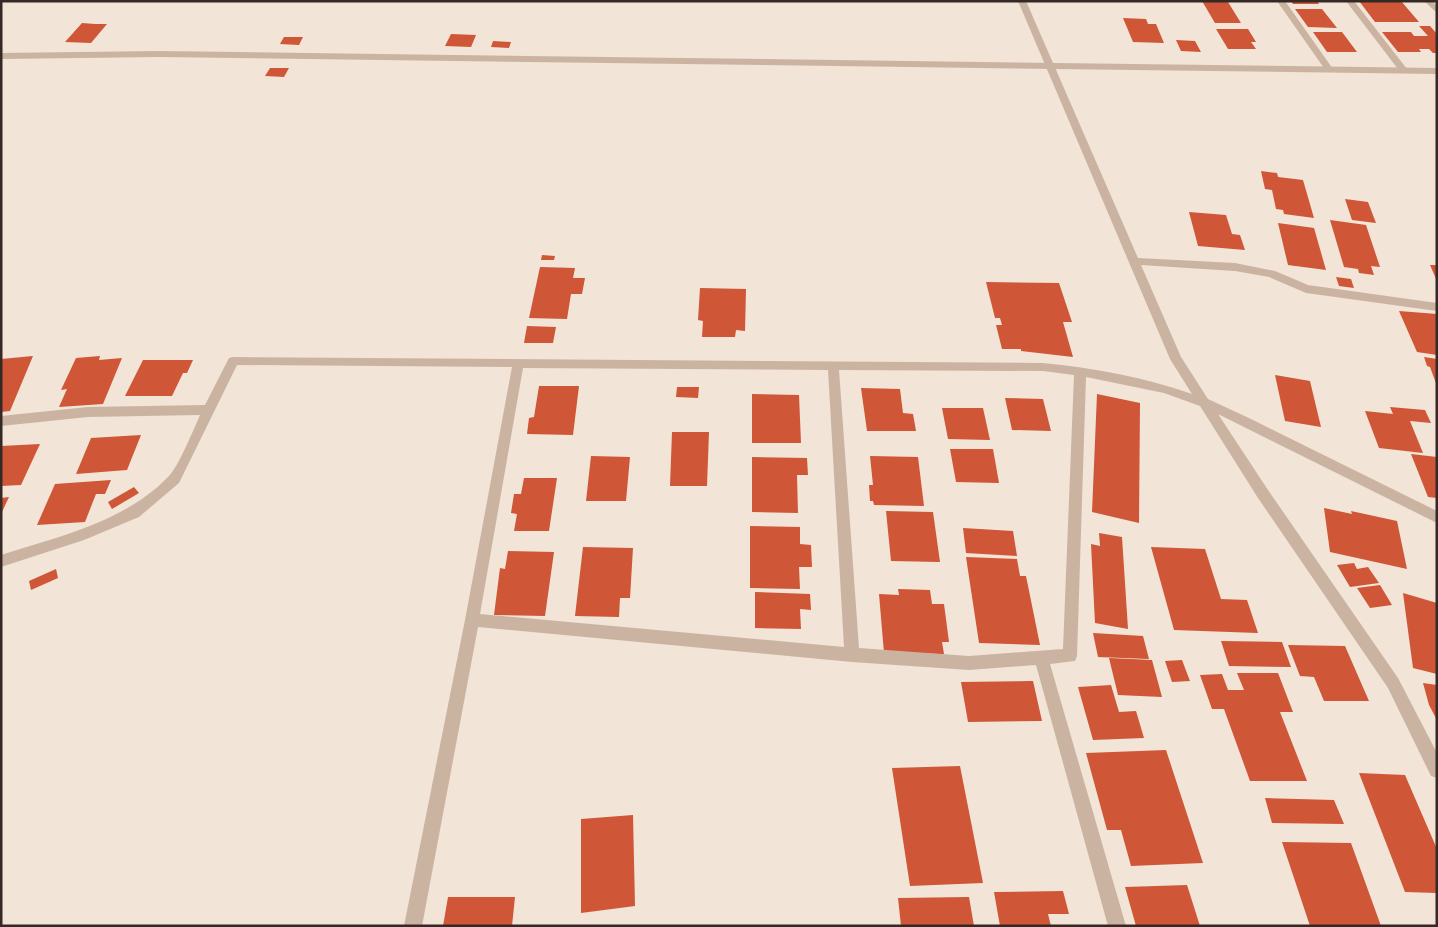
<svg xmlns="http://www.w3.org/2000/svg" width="1438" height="927" viewBox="0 0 1438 927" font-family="'Exo 2',sans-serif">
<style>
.building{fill:#cf5637}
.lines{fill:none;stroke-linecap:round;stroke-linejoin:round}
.minor{fill:#cbb3a1;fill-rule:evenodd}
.tertiary{fill:#cbb3a1;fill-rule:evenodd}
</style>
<rect width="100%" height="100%" fill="#f2e4d6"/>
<path class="building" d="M 1202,1 L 1228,2 L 1241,23 L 1215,23 Z
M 1291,1 L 1317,1 L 1319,4 L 1293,4 Z
M 1359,1 L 1401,1 L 1419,22 L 1375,22 Z
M 1295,9 L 1322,9 L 1337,28 L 1308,27 Z
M 1123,18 L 1146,19 L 1148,24 L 1156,24 L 1164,43 L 1133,42 Z
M 82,23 L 95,24 L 107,24 L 91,43 L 65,42 Z
M 1419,26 L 1430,26 L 1437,34 L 1437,53 L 1433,53 L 1429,49 L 1419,49 L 1421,52 L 1398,52 L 1382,32 L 1411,32 L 1414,36 L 1428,36 Z
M 1216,29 L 1248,29 L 1256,42 L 1251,42 L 1256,49 L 1228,49 Z
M 1313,32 L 1342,32 L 1357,52 L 1327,52 Z
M 451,34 L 476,35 L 471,47 L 445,46 Z
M 284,37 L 303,37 L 299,45 L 280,44 Z
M 1176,40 L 1195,41 L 1201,52 L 1181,51 Z
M 493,41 L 511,42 L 509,48 L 491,47 Z
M 270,68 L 289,68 L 284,77 L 265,76 Z
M 1261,171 L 1277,173 L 1278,177 L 1303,180 L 1314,218 L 1284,214 L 1283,210 L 1276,209 L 1272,190 L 1265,189 Z
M 1345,199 L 1368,202 L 1376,223 L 1352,220 Z
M 1189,212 L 1226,215 L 1232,234 L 1240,235 L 1245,250 L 1198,246 Z
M 1330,220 L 1366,225 L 1380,267 L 1371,266 L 1374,275 L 1359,273 L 1358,269 L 1344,267 Z
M 1278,223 L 1314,228 L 1326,270 L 1288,265 Z
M 542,255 L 555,256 L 554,260 L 541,260 Z
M 1430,265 L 1437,265 L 1437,281 Z
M 540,267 L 575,268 L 573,278 L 585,278 L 582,294 L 571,294 L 567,319 L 529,318 Z
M 1336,277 L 1351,279 L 1354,288 L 1339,286 Z
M 986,282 L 1059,283 L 1072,322 L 1063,322 L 1073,357 L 1021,351 L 1021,349 L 1002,349 L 996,325 L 1002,325 L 1000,318 L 995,318 Z
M 700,288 L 746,289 L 745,331 L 736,330 L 735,337 L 702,337 L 703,321 L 698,320 Z
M 1399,311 L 1437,314 L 1437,355 L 1417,352 Z
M 527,326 L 556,327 L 553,343 L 524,343 Z
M 33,356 L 10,411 L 1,412 L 1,359 Z
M 100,356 L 99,360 L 122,358 L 103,404 L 59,407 L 67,389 L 61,390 L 76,358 Z
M 1424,357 L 1437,359 L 1437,386 L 1430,367 L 1427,366 Z
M 143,360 L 193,360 L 187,373 L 183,373 L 172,396 L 125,396 Z
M 1275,375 L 1310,381 L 1321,427 L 1285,421 Z
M 539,386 L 579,386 L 573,435 L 527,434 L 529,418 L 534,417 Z
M 677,387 L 699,387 L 698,398 L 676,397 Z
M 861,388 L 900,389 L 903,413 L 913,414 L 916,431 L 867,431 Z
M 752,394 L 799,395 L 801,443 L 752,443 Z
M 1097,394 L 1140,403 L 1139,523 L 1092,512 Z
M 1005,398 L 1043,399 L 1051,431 L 1012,430 Z
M 1390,407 L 1425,410 L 1431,423 L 1410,421 L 1423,453 L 1379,448 L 1365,411 L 1393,414 Z
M 942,408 L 983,408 L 990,440 L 948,439 Z
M 672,432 L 709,432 L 707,486 L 670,486 Z
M 141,435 L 127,470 L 76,474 L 91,438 Z
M 40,444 L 21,485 L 1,486 L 1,446 Z
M 950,449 L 993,449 L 999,483 L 956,482 Z
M 1411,454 L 1437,457 L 1437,498 L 1428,497 Z
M 591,456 L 630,457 L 626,501 L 586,501 Z
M 870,456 L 918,457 L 924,506 L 874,505 L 873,501 L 870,501 L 869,485 L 873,485 Z
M 752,457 L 807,458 L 808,475 L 797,475 L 798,513 L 752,512 Z
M 524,478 L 557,478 L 549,531 L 514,531 L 517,514 L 511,513 L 514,494 L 521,494 Z
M 111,480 L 105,494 L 96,494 L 85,522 L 37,525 L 55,484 Z
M 134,487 L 139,493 L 112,509 L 108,502 Z
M 9,497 L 1,514 L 1,498 Z
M 1324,508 L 1352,514 L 1351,511 L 1397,521 L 1407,569 L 1330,552 Z
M 886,511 L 933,512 L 940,562 L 891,561 Z
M 750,526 L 800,527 L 800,544 L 811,545 L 812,567 L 799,567 L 800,589 L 750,588 Z
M 963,528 L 1013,531 L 1017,556 L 966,553 Z
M 1099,533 L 1122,537 L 1128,629 L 1095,623 L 1091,544 L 1100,546 Z
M 583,547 L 633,548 L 630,598 L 620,598 L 619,617 L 575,616 Z
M 1151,547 L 1205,549 L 1221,599 L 1247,600 L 1258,633 L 1174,630 Z
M 508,551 L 554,552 L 545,616 L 494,615 L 500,568 L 505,569 Z
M 966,557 L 1017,559 L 1020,576 L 1026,576 L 1040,645 L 979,643 Z
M 1354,563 L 1357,569 L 1368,567 L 1379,583 L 1350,587 L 1337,565 Z
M 56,569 L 58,578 L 31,590 L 29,581 Z
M 1380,585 L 1392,605 L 1370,608 L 1357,588 Z
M 898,589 L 930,590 L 932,604 L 944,604 L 949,642 L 942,642 L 944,654 L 884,653 L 879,594 L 899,595 Z
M 755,592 L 810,594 L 811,610 L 800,609 L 801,629 L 755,628 Z
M 1403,593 L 1437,603 L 1437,674 L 1413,668 Z
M 1093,633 L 1143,636 L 1149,659 L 1098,657 Z
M 1221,641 L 1282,642 L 1291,667 L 1229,666 Z
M 1288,645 L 1345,646 L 1369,701 L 1324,701 L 1314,677 L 1300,676 Z
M 1109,658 L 1152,660 L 1162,697 L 1118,695 Z
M 1182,660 L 1190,681 L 1172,682 L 1165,661 Z
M 1237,673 L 1278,673 L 1293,712 L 1280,712 L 1307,781 L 1250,781 L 1224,709 L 1212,709 L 1200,675 L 1222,674 L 1228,690 L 1244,690 Z
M 1033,681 L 1042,721 L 968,722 L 961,682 Z
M 1423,683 L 1437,685 L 1437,720 L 1429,705 Z
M 1111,685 L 1119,712 L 1136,711 L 1144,738 L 1093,740 L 1078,687 Z
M 1166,750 L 1203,863 L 1131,866 L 1121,830 L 1107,830 L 1086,753 Z
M 960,766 L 983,883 L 910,886 L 892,768 Z
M 1359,773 L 1405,775 L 1437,849 L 1437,893 L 1405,892 Z
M 1265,798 L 1334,800 L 1344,824 L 1272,823 Z
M 633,815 L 635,906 L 581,913 L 581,819 Z
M 1282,842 L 1351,843 L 1381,926 L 1310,926 Z
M 1187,885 L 1200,926 L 1136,926 L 1125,887 Z
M 1063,891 L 1069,914 L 1048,914 L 1051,926 L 1000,926 L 994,892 Z
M 448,897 L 515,897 L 512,926 L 443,926 Z
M 969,897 L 974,926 L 901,926 L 898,898 Z"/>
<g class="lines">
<path class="minor" d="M 1018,1 L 1026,1 L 1138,258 L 1235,263 L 1275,271 L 1308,285 L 1437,303 L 1437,311 L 1306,293 L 1269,277 L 1235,271 L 1141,265 L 1181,357 L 1208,399 L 1251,419 L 1437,511 L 1437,523 L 1218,414 L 1268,490 L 1398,678 L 1437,753 L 1437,778 L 1431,776 L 1388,688 L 1258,498 L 1200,406 L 1164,393 L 1086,377 L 1077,656 L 1075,661 L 1050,664 L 1126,926 L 1108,926 L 1036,665 L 969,670 L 852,662 L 478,627 L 422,926 L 404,926 L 465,620 L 512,367 L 237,365 L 179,483 L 139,517 L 84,540 L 1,567 L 1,555 C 60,536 125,522 169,476 C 178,467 194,429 200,415 L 88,417 L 1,426 L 1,416 L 88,407 L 205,405 L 229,358 L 233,357 L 1043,363 C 1093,368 1144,377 1192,394 L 1170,359 ZM 523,368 L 828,370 L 844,647 L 480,614 ZM 839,370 L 1043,371 L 1074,375 L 1063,649 L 969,656 L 859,648 Z
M 1277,1 L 1285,1 L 1333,69 L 1332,71 L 1326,71 Z
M 1346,1 L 1354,1 L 1407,69 L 1407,73 L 1401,73 Z
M 1424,1 L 1432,1 L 1437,6 L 1437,13 Z"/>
<path class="tertiary" d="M 159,51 L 1437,68 L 1437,74 L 159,57 L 1,59 L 1,53 Z"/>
</g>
<rect width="1438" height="927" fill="none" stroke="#352925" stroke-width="5"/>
</svg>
